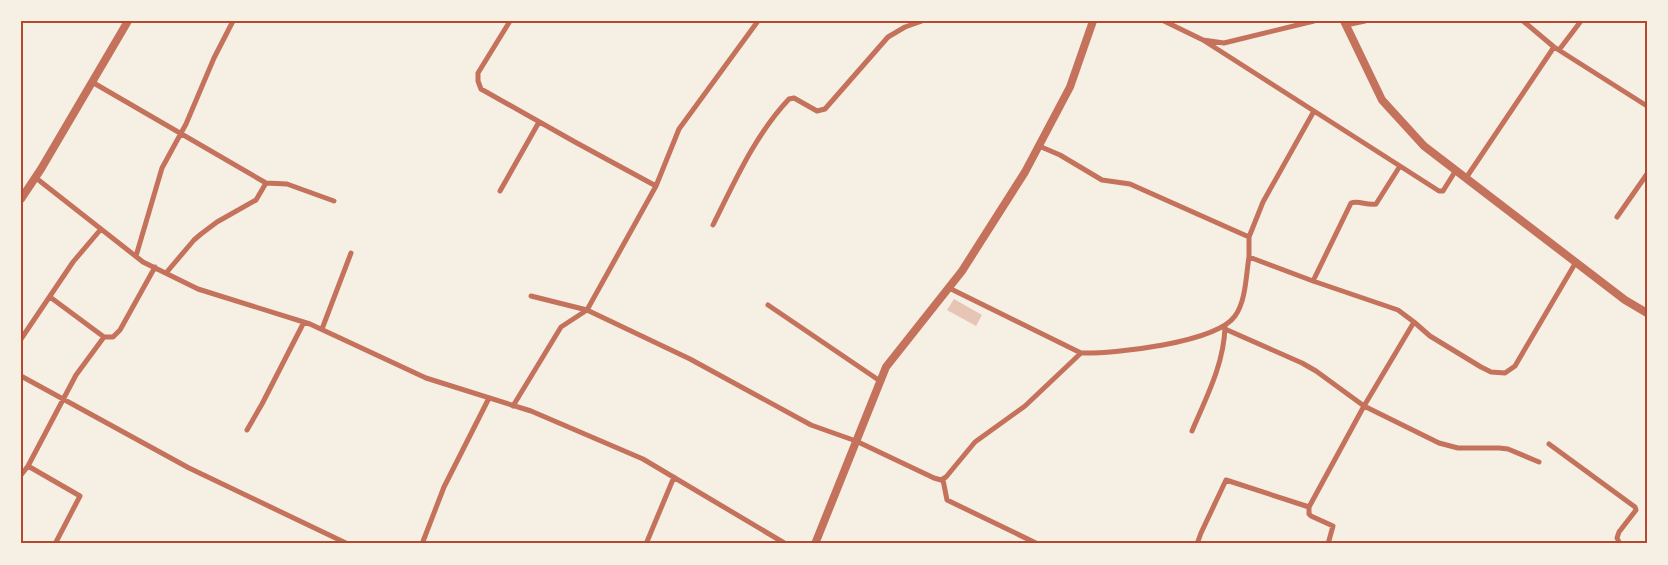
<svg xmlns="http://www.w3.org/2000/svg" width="1668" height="565" viewBox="0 0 1668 565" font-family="'Titillium Web',sans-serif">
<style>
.building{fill:#e6c5b7}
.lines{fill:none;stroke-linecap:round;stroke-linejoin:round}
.minor{stroke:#c5725c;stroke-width:5}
.tertiary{stroke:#c5725c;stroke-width:8}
.neatline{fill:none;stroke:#b5482f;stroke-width:2}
</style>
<rect width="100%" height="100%" fill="#f6efe4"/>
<path class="building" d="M 954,299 L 982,315 L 976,326 L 947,310 Z"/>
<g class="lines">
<path class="minor" d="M 510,21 L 478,73 L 478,81 L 481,89 L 575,142 L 656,186
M 1164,21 L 1203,40 L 1224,43 L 1314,21
M 1523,21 L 1554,47 L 1647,106
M 1346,25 L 1365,21
M 1203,40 L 1439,191 L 1443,191 L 1456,170
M 1559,50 L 1581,21
M 92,82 L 266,183 L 287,184 L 334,201
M 1039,146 L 1060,155 L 1102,180 L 1130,184 L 1249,237
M 36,178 L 143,262 L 198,289 L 310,324 L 426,378 L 531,411 L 643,459 L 786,544
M 1466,178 L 1554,47
M 500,191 L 539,122
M 1617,217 L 1647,174
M 713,225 C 735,181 755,135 789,99 L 794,98 L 817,111 L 825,109 L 888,37 L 905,27 L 922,21
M 136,256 L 162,168 L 186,124 L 214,58 L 233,21
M 1249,257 L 1249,237 L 1263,202 L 1314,111
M 166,273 L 194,240 L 201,234 L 217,222 L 256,200 L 266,183
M 1313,281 L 1351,203 C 1359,200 1367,206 1376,204 L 1400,166
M 949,288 L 1081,353 C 1113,354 1216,343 1235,316 C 1246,301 1246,275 1249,257 L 1313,281 L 1398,310 L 1414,322 L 1430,336 L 1481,367 L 1491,372 L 1505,373 L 1515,366 L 1576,262
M 531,296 L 587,310 L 690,359 L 811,425 L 856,441 L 934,478 L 941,480 L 946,477 L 975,442 L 1025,406 L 1081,353
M 50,297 L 104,337 L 113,337 L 120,330 L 155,267
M 768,305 L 880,381
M 322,329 L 351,253
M 1225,329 L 1302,363 L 1316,371 L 1364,406 L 1439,443 L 1458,448 L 1499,448 L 1508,449 L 1539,462
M 21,339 L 73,262 L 101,229
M 21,376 L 189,468 L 348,544
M 513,406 L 561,327 L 587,310 L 656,186 L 679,129 L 758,21
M 247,430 L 262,404 L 304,322
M 1192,431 C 1206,398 1224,364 1225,327
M 1549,444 L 1635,507 L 1636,510 L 1619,532 L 1617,538 L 1620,544
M 28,466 L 80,496 L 55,544
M 21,475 L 28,466 L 76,375 L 104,337
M 943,480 L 947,500 L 1038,544
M 422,544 L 444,487 L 489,398
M 646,544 L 674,477
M 1197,544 L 1201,533 L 1226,480 L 1309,507
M 1328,544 L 1333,526 L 1311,516 L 1309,514 L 1309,507 L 1364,406 L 1414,322"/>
<path class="tertiary" d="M 1344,21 L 1382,100 L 1424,146 L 1625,300 L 1647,313
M 21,199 L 41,169 L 128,21
M 815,544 L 886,367 L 962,271 L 1025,172 L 1070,87 L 1093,21"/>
</g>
<rect width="1668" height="565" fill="none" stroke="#f6efe4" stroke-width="45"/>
<rect x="22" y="22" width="1624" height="520" class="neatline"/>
</svg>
